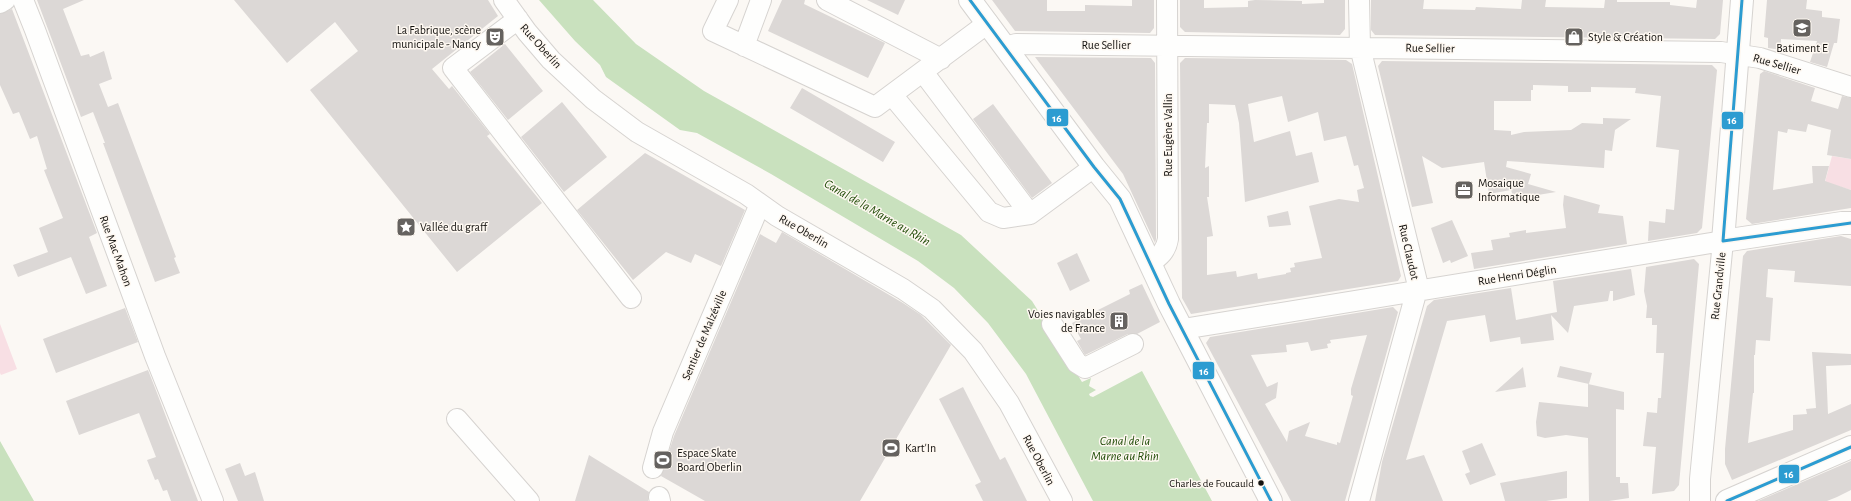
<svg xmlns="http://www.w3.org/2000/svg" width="1851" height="501" viewBox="0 0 1851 501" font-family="'Alegreya Sans',sans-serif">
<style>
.green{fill:#f8dfe4}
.water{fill:#c9e1be}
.building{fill:#dcd8d6;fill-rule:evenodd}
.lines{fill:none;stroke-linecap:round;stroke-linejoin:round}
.minor-casing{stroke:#d6d3d0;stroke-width:22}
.major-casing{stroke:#d6d3d0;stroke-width:24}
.minor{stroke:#fefefd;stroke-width:20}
.major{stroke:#fefefd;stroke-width:22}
.bus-1-casing{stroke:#fef8f1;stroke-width:6}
.bus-1{stroke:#2c9cd1;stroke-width:3}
.bus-dot{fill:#14120f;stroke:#fef8f1;stroke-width:1.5}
.labels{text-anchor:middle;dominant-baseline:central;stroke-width:3;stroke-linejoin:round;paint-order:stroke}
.bus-label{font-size:11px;fill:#14120f;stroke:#fef8f1;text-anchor:end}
.poi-label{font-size:12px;fill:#14120f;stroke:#fef8f1;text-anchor:start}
.street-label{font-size:12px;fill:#14120f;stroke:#fef8f1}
.water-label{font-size:13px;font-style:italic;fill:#224d09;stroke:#fef8f1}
.line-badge{stroke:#fef8f1;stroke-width:1.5}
.badge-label{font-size:11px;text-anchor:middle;font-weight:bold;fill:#fff}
</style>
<rect width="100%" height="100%" fill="#fbf8f4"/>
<path class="green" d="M 1832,156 L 1851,159 L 1851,190 L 1825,182 Z
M 0,324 L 17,369 L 1,375 L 0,373 Z"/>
<path class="water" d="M 539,0 L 593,0 L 636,44 L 704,91 L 961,235 L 1032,301 L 1082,382 L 1091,378 L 1089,386 L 1096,390 L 1089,394 L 1090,396 L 1093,397 L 1142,371 L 1212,501 L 1093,501 L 1026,374 L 988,323 L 954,288 L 918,261 L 771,174 L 697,133 L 680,130 L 606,77 L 600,65 L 575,41 Z
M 0,441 L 34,501 L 0,501 Z"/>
<path class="building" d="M 37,0 L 84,0 L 63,9 L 81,56 L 89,54 L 90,57 L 104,51 L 112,79 L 99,84 L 108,107 L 118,103 L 176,257 L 174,258 L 180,273 L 155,282 L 103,143 L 105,143 L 93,112 L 81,117 Z
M 234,0 L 488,0 L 498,16 L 432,69 L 449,89 L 452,86 L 490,134 L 487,136 L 542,203 L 457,272 L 310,90 L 358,51 L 335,22 L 287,63 Z
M 782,0 L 805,0 L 804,4 L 885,43 L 868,78 L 768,31 Z
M 867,0 L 905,0 L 898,15 Z
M 992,0 L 1047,0 L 1047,11 L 1085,11 L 1085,5 L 1132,6 L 1132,0 L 1154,0 L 1154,28 L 1150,33 L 1015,31 Z
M 1180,0 L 1204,0 L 1204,8 L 1248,7 L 1248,1 L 1255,0 L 1302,1 L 1302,4 L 1324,3 L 1324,0 L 1345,0 L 1345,29 L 1340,35 L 1185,32 L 1180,27 Z
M 1371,0 L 1424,0 L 1423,9 L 1475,10 L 1476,7 L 1521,9 L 1522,0 L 1546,0 L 1545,7 L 1604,8 L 1605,0 L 1617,0 L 1617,2 L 1670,2 L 1670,5 L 1696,8 L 1697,0 L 1723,0 L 1720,34 L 1715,39 L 1375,35 L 1371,30 Z
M 1767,0 L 1807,0 L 1806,9 L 1822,11 L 1822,17 L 1840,19 L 1837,43 L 1834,43 L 1827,67 L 1810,62 L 1817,41 L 1781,39 L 1781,50 L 1768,48 L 1768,38 L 1764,37 Z
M 12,9 L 97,233 L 89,237 L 107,286 L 86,294 L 71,257 L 18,277 L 13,265 L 48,252 L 39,228 L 63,218 L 44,170 L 47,169 L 37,136 L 30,139 L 19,112 L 13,114 L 0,85 L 0,14 Z
M 505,44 L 543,91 L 508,120 L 470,72 Z
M 1035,57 L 1151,58 L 1155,63 L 1156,239 L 1155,243 L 1123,174 Z
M 1185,58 L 1346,60 L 1352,64 L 1401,276 L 1398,281 L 1191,314 L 1182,298 L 1180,63 ZM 1282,96 L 1288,122 L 1318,112 L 1324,141 L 1346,136 L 1354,166 L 1358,165 L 1364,188 L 1357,190 L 1359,202 L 1339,199 L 1309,206 L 1322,258 L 1294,263 L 1295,267 L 1290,268 L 1291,272 L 1286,273 L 1286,274 L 1258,279 L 1257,273 L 1237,277 L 1236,271 L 1207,275 L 1207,237 L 1213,236 L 1207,197 L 1209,197 L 1209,166 L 1205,168 L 1207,123 L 1209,123 L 1209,104 L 1235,105 L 1239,123 L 1245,202 L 1319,182 L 1312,152 L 1296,156 L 1290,131 L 1254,142 L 1248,104 Z
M 1382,61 L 1712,65 L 1717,70 L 1702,228 L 1697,233 L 1648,241 L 1649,221 L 1665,223 L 1666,209 L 1674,210 L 1679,150 L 1656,147 L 1661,96 L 1635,93 L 1636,88 L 1591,87 L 1591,92 L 1568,92 L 1568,86 L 1533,85 L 1533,90 L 1531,90 L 1531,101 L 1494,101 L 1494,130 L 1511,131 L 1511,135 L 1524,132 L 1571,130 L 1582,123 L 1603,124 L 1603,118 L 1631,119 L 1615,130 L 1612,151 L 1605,150 L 1604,168 L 1507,161 L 1506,167 L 1531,174 L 1528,184 L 1556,192 L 1514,199 L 1511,190 L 1489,194 L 1484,162 L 1442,168 L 1422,156 L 1433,203 L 1412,207 L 1378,66 Z
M 1764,71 L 1815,88 L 1811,101 L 1838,109 L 1842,96 L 1851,98 L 1851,159 L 1827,155 L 1831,130 L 1808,124 L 1806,132 L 1788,129 L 1787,133 L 1778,131 L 1773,190 L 1813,183 L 1812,166 L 1829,166 L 1825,181 L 1851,190 L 1851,208 L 1752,224 L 1746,219 L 1760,74 Z
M 802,88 L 895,142 L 883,162 L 790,108 Z
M 562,102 L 607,157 L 564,192 L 521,137 Z
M 993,104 L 1052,183 L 1032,198 L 973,119 Z
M 645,153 L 745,210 L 721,266 L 695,254 L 691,263 L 666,252 L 633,280 L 577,210 Z
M 1564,195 L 1600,205 L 1598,213 L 1623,216 L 1627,244 L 1474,269 L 1471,253 L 1493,250 L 1491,240 L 1510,237 L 1509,233 L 1526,230 L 1526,233 L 1566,228 L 1563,205 Z
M 1288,211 L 1291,225 L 1269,227 L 1267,216 Z
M 1452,220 L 1468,256 L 1451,263 L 1450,260 L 1443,263 L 1431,228 Z
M 782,232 L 903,303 L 921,315 L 951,345 L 860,501 L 705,501 L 661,476 L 674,436 L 760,234 L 776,243 Z
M 1841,236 L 1851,239 L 1851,286 L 1794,282 L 1795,271 L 1768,269 L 1766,297 L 1773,298 L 1770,341 L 1756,340 L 1755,355 L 1754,355 L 1754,393 L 1753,393 L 1748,443 L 1793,430 L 1793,415 L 1807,414 L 1806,409 L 1816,408 L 1812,352 L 1851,354 L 1851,365 L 1826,366 L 1828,414 L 1851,404 L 1851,430 L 1732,480 L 1725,464 L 1725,449 L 1743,256 L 1747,251 Z
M 1077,253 L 1090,281 L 1070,291 L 1057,263 Z
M 1694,259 L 1699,264 L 1679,485 L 1674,491 L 1652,494 L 1656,447 L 1643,446 L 1647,412 L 1657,413 L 1658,398 L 1661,398 L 1664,353 L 1656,353 L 1657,325 L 1652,325 L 1652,318 L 1646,318 L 1647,306 L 1644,291 L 1646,267 Z
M 1631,269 L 1635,295 L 1613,301 L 1613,291 L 1610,291 L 1608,301 L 1574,306 L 1568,333 L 1551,315 L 1554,340 L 1521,344 L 1520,337 L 1490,342 L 1485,315 L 1447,321 L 1406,460 L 1424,455 L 1443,501 L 1375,501 L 1382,462 L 1427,306 L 1434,300 L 1511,288 L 1516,320 L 1557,312 L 1553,281 Z
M 1142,284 L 1160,322 L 1137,334 L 1128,334 L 1085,355 L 1077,341 L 1081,339 L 1072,323 L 1130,294 L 1129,290 Z
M 1393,307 L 1398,312 L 1345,501 L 1291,501 L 1206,343 L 1210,337 ZM 1367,335 L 1351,389 L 1351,395 L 1353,396 L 1340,443 L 1337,442 L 1337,445 L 1305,436 L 1310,422 L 1289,431 L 1287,442 L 1265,404 L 1276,398 L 1278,382 L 1267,387 L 1251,355 L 1287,352 L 1286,345 L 1308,342 L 1311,351 L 1328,348 L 1327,344 L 1331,343 L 1330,340 Z
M 125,308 L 138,342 L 56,373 L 43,339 Z
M 1560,366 L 1592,373 L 1589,384 L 1557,377 Z
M 1523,367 L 1526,387 L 1495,392 Z
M 148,370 L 157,393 L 198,501 L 171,501 L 167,490 L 163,491 L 158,479 L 155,480 L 147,460 L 156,457 L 139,413 L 79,435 L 66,401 Z
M 1588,384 L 1624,392 L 1624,410 L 1616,409 L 1616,477 L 1620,477 L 1620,483 L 1628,483 L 1629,498 L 1609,501 L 1589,501 L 1588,438 L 1566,435 L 1545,438 L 1537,436 L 1536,422 L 1539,402 L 1588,407 Z
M 963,387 L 1000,460 L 1005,457 L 1027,501 L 983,501 L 975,485 L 981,482 L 939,399 Z
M 1482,443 L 1496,475 L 1470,485 L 1465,474 L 1470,472 L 1462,451 Z
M 589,455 L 649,492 L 648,501 L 575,501 Z
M 1851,461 L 1851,490 L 1837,497 L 1827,501 L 1758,501 Z
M 240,463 L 245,476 L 255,472 L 264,501 L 238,501 L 225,469 Z
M 1567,471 L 1567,498 L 1546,501 L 1505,501 L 1500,483 Z"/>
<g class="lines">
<defs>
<path id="minor" d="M 23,0 L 35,30 L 155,356 L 213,501
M 504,0 L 527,32 L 551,60 L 593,99 L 637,132 L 746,194 L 777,216 L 903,289 L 932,309 L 973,351 L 1009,403 L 1062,501
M 728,0 L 713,31 L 875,107 L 988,23
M 827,0 L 941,59
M 0,3 L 5,0
M 518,19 L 453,68 L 631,298
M 744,46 L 761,0
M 1005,47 L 1016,44 L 1721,52 L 1760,58 L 1851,87
M 923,72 L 1030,214
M 892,95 L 989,212 L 1003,218 L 1030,214 L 1094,167
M 1150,263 C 1160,256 1166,251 1168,239 L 1167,0
M 1052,324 L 1077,363 L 1085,368 L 1133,344
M 1183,329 L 1723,241 L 1700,479 L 1700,501
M 457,419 L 529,501
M 653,468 L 663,432 L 760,204
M 659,497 L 660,501
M 1359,501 L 1418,286 L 1360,47 L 1359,0"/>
<path id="major" d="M 970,0 L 1094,167 L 1120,199 L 1169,304 L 1271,501
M 1742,0 L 1723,241 L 1842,223 L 1851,223
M 1727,501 L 1851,447"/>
</defs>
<use href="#minor" class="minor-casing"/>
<use href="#major" class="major-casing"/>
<use href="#minor" class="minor"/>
<use href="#major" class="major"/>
<defs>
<path id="bus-1" d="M 970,0 L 1094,167 L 1120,199 L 1169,304 L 1271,501
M 1723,241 L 1742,0
M 1723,241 L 1851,223
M 1727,501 L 1851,447"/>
</defs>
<use href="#bus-1" class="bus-1-casing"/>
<use href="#bus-1" class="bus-1"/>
</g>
<defs>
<symbol id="university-square" viewBox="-11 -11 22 22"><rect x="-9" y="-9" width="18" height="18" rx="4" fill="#65625f" stroke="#fef8f1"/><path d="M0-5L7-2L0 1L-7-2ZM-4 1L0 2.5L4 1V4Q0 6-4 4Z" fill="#fff"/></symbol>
<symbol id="theatre-square" viewBox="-11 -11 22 22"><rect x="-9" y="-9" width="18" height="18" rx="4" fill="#65625f" stroke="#fef8f1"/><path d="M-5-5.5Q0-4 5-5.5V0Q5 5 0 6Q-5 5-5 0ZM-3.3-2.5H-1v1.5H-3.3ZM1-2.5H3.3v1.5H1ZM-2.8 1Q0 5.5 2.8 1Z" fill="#fff"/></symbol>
<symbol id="shop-square" viewBox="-11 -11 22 22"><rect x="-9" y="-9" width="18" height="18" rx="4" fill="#65625f" stroke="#fef8f1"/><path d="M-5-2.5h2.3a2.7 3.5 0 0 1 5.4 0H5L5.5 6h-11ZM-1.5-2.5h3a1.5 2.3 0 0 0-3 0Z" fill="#fff"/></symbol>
<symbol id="office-square" viewBox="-11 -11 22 22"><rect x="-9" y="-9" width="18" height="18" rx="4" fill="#65625f" stroke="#fef8f1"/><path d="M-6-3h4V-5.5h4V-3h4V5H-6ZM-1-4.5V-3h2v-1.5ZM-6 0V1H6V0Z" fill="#fff"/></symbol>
<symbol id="sight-square" viewBox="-11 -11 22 22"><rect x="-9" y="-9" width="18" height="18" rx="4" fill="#65625f" stroke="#fef8f1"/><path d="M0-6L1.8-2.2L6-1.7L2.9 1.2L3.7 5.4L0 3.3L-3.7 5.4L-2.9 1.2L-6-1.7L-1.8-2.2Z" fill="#fff"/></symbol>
<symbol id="building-square" viewBox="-11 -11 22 22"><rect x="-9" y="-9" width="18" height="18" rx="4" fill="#65625f" stroke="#fef8f1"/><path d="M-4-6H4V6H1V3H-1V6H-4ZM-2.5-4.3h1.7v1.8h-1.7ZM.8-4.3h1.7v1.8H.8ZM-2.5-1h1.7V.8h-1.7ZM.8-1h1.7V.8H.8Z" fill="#fff"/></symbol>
<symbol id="stadium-square" viewBox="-11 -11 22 22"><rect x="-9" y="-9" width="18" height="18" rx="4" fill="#65625f" stroke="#fef8f1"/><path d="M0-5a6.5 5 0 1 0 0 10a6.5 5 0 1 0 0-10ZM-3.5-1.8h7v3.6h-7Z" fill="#fff"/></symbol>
</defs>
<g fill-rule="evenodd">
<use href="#university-square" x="1791" y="17" width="22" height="22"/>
<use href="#theatre-square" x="484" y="26" width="22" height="22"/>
<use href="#shop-square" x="1563" y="26" width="22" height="22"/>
<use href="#office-square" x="1453" y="179" width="22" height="22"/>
<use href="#sight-square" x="395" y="216" width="22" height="22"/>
<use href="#building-square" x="1108" y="310" width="22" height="22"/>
<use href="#stadium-square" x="880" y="437" width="22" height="22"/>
<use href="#stadium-square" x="652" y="449" width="22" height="22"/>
</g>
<circle class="bus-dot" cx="1261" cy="483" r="3.5"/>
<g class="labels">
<g class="bus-label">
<text x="1254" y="483">Charles de Foucauld</text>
</g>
<g class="poi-label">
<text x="481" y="30" text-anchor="end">La Fabrique, scène<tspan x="481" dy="14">municipale - Nancy</tspan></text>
<text x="1588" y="37">Style &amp; Création</text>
<text x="1802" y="48" text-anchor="middle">Batiment E</text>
<text x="1478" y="183">Mosaique<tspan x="1478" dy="14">Informatique</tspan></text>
<text x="420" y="227">Vallée du graff</text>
<text x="1105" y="314" text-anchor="end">Voies navigables<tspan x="1105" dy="14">de France</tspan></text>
<text x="905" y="448">Kart'In</text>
<text x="677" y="453">Espace Skate<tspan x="677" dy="14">Board Oberlin</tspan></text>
</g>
<g class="street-label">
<text x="1106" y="45">Rue Sellier</text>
<text transform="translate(541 46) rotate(48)">Rue Oberlin</text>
<text transform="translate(1430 48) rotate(1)">Rue Sellier</text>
<text transform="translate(1777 64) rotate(16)">Rue Sellier</text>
<text transform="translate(1168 135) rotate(-90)">Rue Eugène Vallin</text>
<text transform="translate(804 231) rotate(30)">Rue Oberlin</text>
<text transform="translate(116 251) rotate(70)">Rue Mac Mahon</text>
<text transform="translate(1409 252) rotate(77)">Rue Claudot</text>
<text transform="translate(1517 275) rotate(-9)">Rue Henri Déglin</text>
<text transform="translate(1718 286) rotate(-84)">Rue Grandville</text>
<text transform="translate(704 335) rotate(-67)">Sentier de Malzéville</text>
<text transform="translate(1039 460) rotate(62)">Rue Oberlin</text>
</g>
<g class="water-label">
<text transform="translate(877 213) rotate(30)">Canal de la Marne au Rhin</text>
<text x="1125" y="441">Canal de la<tspan x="1125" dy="15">Marne au Rhin</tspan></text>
</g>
</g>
<g class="line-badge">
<rect x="1046" y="108" width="23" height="19" rx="4" fill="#2c9cd1"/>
<rect x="1721" y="111" width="23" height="19" rx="4" fill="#2c9cd1"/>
<rect x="1192" y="361" width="23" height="19" rx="4" fill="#2c9cd1"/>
<rect x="1778" y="464" width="22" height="20" rx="4" fill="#2c9cd1"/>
</g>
<g class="badge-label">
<text x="1057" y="122">16</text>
<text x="1732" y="124">16</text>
<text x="1204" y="375">16</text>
<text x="1789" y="478">16</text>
</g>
</svg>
